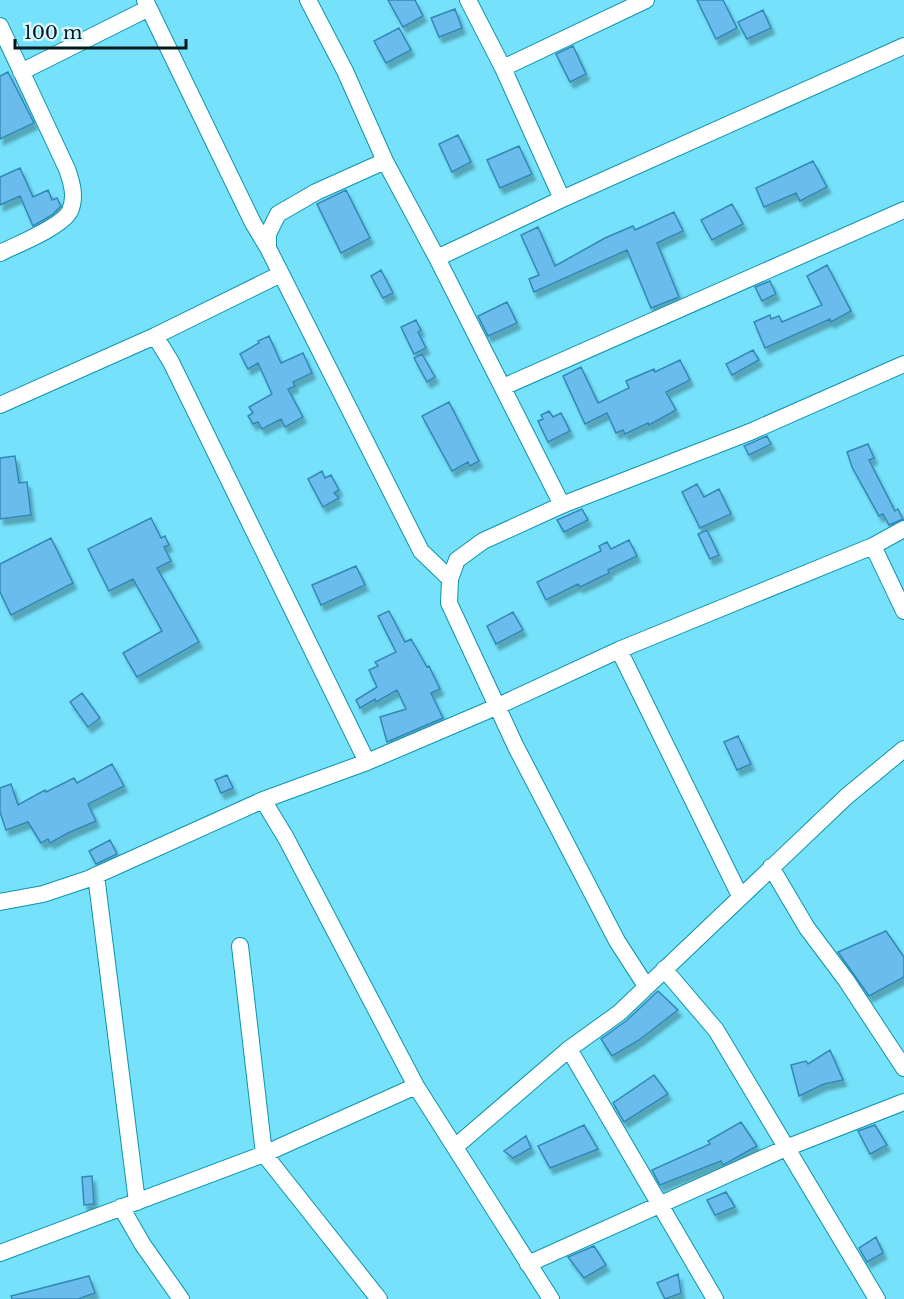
<svg xmlns="http://www.w3.org/2000/svg" width="904" height="1299" viewBox="0 0 904 1299" font-family="'Libre Baskerville',serif">
<style>
.building{fill:#69bceb;stroke:#3288b5;stroke-width:1.5;filter:url(#shadow)}
.lines{fill:none;stroke-linecap:round;stroke-linejoin:round}
.minor-casing{stroke:#0e93ab;stroke-width:18}
.minor{stroke:#fff;stroke-width:16}
</style>
<defs>
<filter id="shadow"><feDropShadow dx="3.5" dy="6" stdDeviation="1.5" flood-color="#0004"/></filter>
</defs>
<rect width="100%" height="100%" fill="#75e1fb"/>
<path class="building" d="M 388,0 L 415,0 L 423,16 L 403,27 Z
M 697,0 L 723,0 L 737,28 L 716,39 Z
M 455,9 L 462,28 L 439,37 L 431,18 Z
M 763,10 L 771,28 L 747,39 L 738,22 Z
M 399,28 L 411,50 L 386,63 L 374,41 Z
M 573,46 L 586,74 L 570,82 L 556,54 Z
M 8,72 L 34,123 L 0,139 L 0,76 Z
M 458,135 L 471,162 L 452,172 L 439,144 Z
M 519,146 L 532,174 L 500,188 L 487,160 Z
M 813,161 L 827,187 L 800,201 L 796,193 L 764,207 L 756,188 Z
M 20,168 L 33,197 L 48,190 L 52,200 L 57,198 L 61,206 L 52,215 L 33,226 L 20,196 L 0,205 L 0,177 Z
M 346,190 L 370,238 L 341,253 L 317,204 Z
M 732,204 L 743,224 L 712,240 L 701,220 Z
M 674,212 L 683,231 L 657,243 L 679,297 L 651,308 L 627,250 L 534,292 L 529,279 L 539,275 L 521,235 L 538,227 L 555,266 L 605,238 L 633,226 L 635,230 Z
M 827,265 L 851,311 L 831,322 L 830,319 L 765,348 L 754,322 L 770,315 L 771,319 L 779,316 L 782,322 L 822,305 L 807,276 Z
M 381,270 L 393,293 L 383,298 L 371,276 Z
M 770,281 L 776,294 L 762,301 L 755,287 Z
M 507,302 L 517,323 L 488,336 L 478,316 Z
M 416,320 L 421,330 L 418,332 L 426,348 L 414,354 L 401,327 Z
M 269,336 L 281,363 L 303,353 L 312,373 L 293,382 L 295,386 L 288,389 L 303,417 L 285,427 L 281,419 L 262,429 L 258,422 L 253,424 L 248,416 L 253,413 L 249,407 L 272,394 L 258,363 L 248,369 L 240,354 L 259,343 L 258,341 Z
M 753,350 L 759,360 L 732,375 L 726,364 Z
M 422,354 L 435,377 L 427,382 L 414,358 Z
M 680,360 L 690,380 L 666,392 L 676,410 L 649,425 L 648,423 L 625,434 L 623,430 L 616,433 L 607,413 L 585,424 L 563,376 L 581,367 L 598,403 L 629,388 L 626,381 L 654,369 L 655,372 Z
M 449,402 L 479,461 L 470,466 L 468,462 L 452,471 L 422,416 Z
M 549,411 L 553,417 L 561,413 L 570,431 L 548,442 L 538,421 L 543,419 L 541,415 Z
M 767,436 L 771,444 L 749,455 L 744,446 Z
M 868,444 L 874,458 L 869,460 L 895,511 L 898,509 L 903,519 L 889,525 L 883,514 L 879,516 L 852,467 L 847,452 Z
M 15,456 L 19,483 L 27,482 L 31,515 L 0,519 L 0,458 Z
M 322,471 L 325,478 L 331,475 L 339,490 L 334,493 L 339,498 L 323,507 L 308,479 Z
M 697,484 L 704,497 L 719,489 L 731,514 L 700,528 L 682,492 Z
M 582,509 L 588,520 L 564,532 L 557,520 Z
M 151,518 L 161,538 L 165,536 L 169,545 L 164,547 L 171,561 L 157,568 L 199,642 L 137,677 L 123,653 L 162,631 L 133,579 L 109,591 L 88,549 Z
M 707,530 L 719,555 L 710,559 L 698,534 Z
M 51,538 L 73,583 L 11,615 L 0,592 L 0,564 Z
M 629,540 L 637,556 L 608,570 L 609,573 L 580,587 L 578,584 L 546,600 L 537,582 L 601,551 L 599,546 L 607,542 L 611,549 Z
M 356,566 L 365,585 L 321,605 L 312,585 Z
M 389,611 L 405,642 L 411,639 L 427,667 L 429,666 L 440,689 L 431,693 L 443,718 L 387,742 L 380,717 L 406,709 L 397,690 L 376,702 L 375,699 L 360,708 L 356,700 L 377,687 L 369,670 L 378,666 L 375,662 L 396,652 L 378,616 Z
M 513,612 L 523,630 L 496,644 L 487,626 Z
M 82,693 L 100,718 L 88,727 L 70,702 Z
M 738,736 L 751,764 L 737,770 L 724,742 Z
M 112,764 L 124,786 L 88,804 L 96,821 L 68,833 L 50,843 L 48,839 L 41,843 L 28,822 L 6,830 L 0,812 L 0,788 L 11,784 L 18,805 L 45,790 L 46,792 L 74,778 L 77,783 Z
M 227,775 L 233,788 L 221,793 L 215,780 Z
M 110,840 L 117,854 L 96,864 L 89,851 Z
M 886,931 L 904,957 L 904,977 L 869,996 L 838,952 Z
M 658,991 L 678,1010 L 639,1040 L 612,1056 L 601,1039 L 626,1021 Z
M 830,1050 L 843,1080 L 824,1084 L 799,1096 L 791,1065 L 806,1061 L 808,1064 Z
M 654,1075 L 668,1094 L 624,1122 L 613,1103 Z
M 741,1122 L 757,1146 L 723,1165 L 721,1161 L 660,1185 L 652,1170 L 710,1144 L 708,1141 Z
M 584,1125 L 598,1149 L 550,1168 L 538,1146 Z
M 875,1125 L 887,1145 L 870,1154 L 858,1131 Z
M 526,1136 L 531,1148 L 513,1158 L 504,1151 Z
M 92,1176 L 94,1204 L 84,1205 L 82,1177 Z
M 726,1192 L 735,1207 L 715,1215 L 707,1200 Z
M 876,1237 L 883,1253 L 867,1262 L 859,1248 Z
M 594,1246 L 606,1265 L 584,1278 L 568,1257 Z
M 678,1274 L 681,1293 L 665,1299 L 657,1283 Z
M 89,1276 L 95,1293 L 78,1299 L 12,1299 L 11,1296 Z"/>
<g class="lines">
<defs>
<path id="minor" d="M 145,0 L 253,223 L 268,248 L 421,551 L 450,579
M 308,0 L 345,71 L 385,161 L 437,258 L 562,505
M 468,0 L 503,68 L 562,199
M 0,26 L 67,169 C 72,183 76,197 70,211 C 62,227 16,245 0,253
M 503,68 L 646,0
M 21,72 L 149,8
M 268,248 L 268,234 L 278,214 L 316,192 L 385,161
M 437,258 L 562,199 L 904,46
M 155,336 L 171,362 L 367,762
M 503,387 L 904,210
M 0,405 L 155,336 L 281,274
M 873,546 L 904,611
M 619,650 L 740,896
M 263,800 L 286,838 L 416,1086 L 551,1299
M 771,867 L 807,928 L 846,980 L 904,1068
M 96,875 L 137,1202
M 0,902 L 43,894 L 88,879 L 263,800 L 367,762 L 496,707 L 619,650 L 873,546 L 904,529
M 240,946 L 264,1154 L 379,1299
M 664,969 L 716,1030 L 877,1299
M 646,986 L 617,941 L 516,747 L 449,603 L 450,579 L 457,560 L 483,541 L 562,505 L 750,432 L 904,364
M 569,1049 L 715,1299
M 455,1147 L 569,1049 L 619,1013 L 847,796 L 904,749
M 121,1207 L 143,1245 L 181,1299
M 0,1253 L 264,1154 L 416,1086
M 528,1264 L 786,1148 L 904,1102"/>
</defs>
<use href="#minor" class="minor-casing"/>
<use href="#minor" class="minor"/>
</g>
<path d="M15 39v9h171v-9" fill="none" stroke="#02191e" stroke-width="3"/>
<text x="24" y="39" font-size="18" fill="#02191e" stroke="#d9f6fe" stroke-width="4.5" paint-order="stroke">100 m</text>
</svg>
